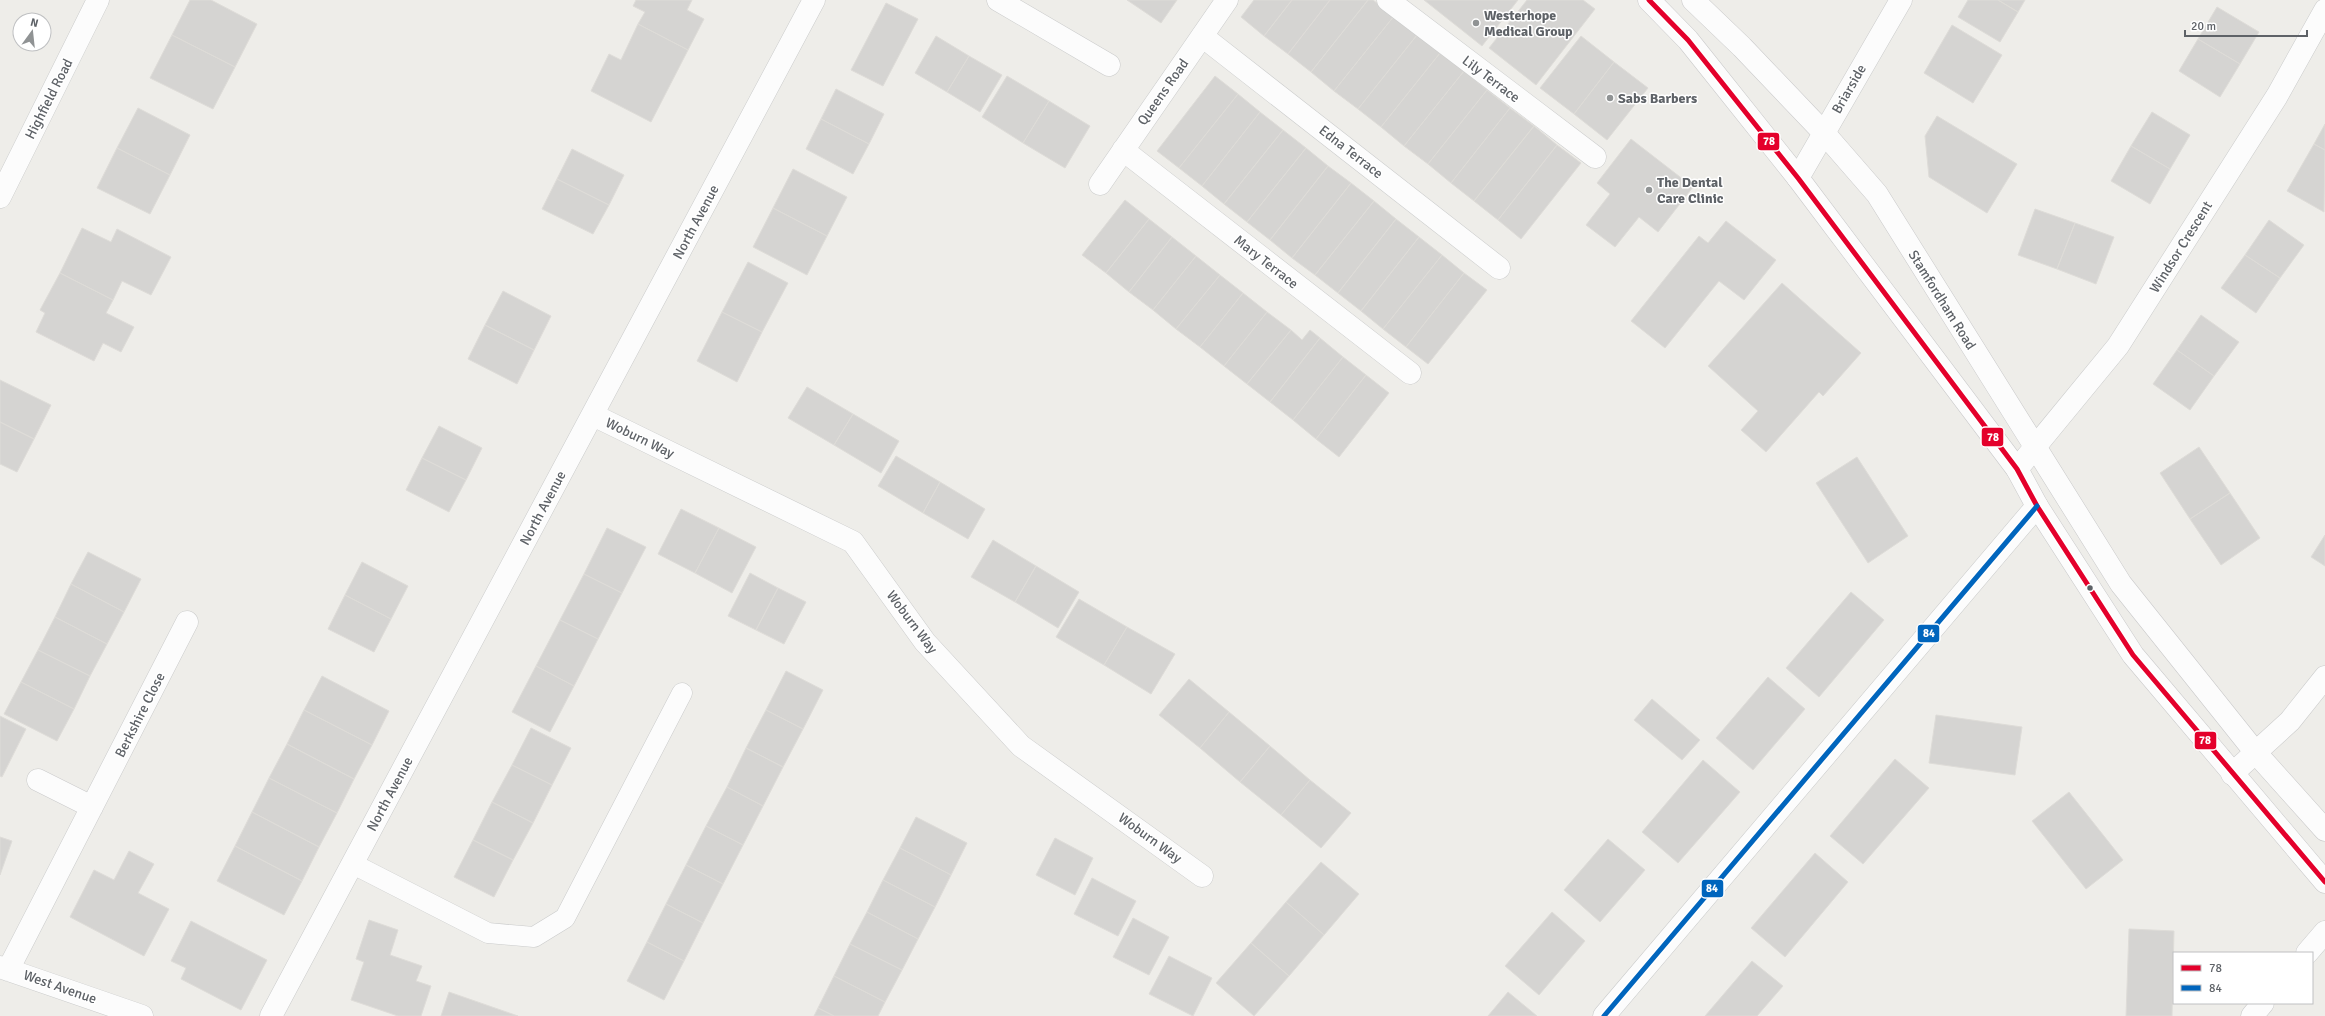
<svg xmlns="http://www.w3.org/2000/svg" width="2325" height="1016" viewBox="0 0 2325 1016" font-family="Signika,sans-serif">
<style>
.building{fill:#d5d4d2;stroke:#dedcd8}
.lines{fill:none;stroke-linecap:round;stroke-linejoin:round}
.lane-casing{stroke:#cacbcb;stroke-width:21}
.street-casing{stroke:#cacbcb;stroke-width:23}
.secondary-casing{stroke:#c9c9ca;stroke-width:23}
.lane{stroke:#fcfcfc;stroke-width:20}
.street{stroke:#fcfcfc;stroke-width:22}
.secondary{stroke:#fcfcfc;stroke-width:22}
.bus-1-casing{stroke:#fff;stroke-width:8}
.bus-2-casing{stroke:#fff;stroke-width:8}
.bus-1{stroke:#e4002b;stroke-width:5}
.bus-2{stroke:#0065bd;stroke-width:5}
.poi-dot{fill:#909394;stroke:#fff;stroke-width:1.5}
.bus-dot{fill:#5e6267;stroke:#fff;stroke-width:1.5}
.labels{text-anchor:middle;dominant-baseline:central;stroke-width:3;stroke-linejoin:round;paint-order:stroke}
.poi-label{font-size:14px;font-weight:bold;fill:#5e6267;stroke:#fff;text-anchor:start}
.street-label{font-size:14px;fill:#5e6267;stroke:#fff}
.line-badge{stroke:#fff;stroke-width:1.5}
.badge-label{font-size:11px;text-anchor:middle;font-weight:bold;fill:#fff}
</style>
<rect width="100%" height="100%" fill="#eeede9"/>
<path class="building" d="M 190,0 L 211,0 L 257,24 L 235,67 L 172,35 Z
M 636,0 L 692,0 L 687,10 L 704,19 L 688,50 L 638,24 L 645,12 L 633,6 Z
M 1127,0 L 1177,0 L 1161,23 Z
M 1254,0 L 1292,0 L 1264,36 L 1241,17 Z
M 1292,0 L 1330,0 L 1288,54 L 1264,36 Z
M 1330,0 L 1368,0 L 1311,72 L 1288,54 Z
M 1368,0 L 1373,0 L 1394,16 L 1334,91 L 1311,72 Z
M 1424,0 L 1518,0 L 1482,46 Z
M 1527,0 L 1583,0 L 1595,9 L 1536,85 L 1489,48 Z
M 1968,0 L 1998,0 L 2018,12 L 2000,42 L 1958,17 Z
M 1998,0 L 2025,0 L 2018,12 Z
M 886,3 L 918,19 L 883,86 L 851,70 Z
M 2217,7 L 2259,32 L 2240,64 L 2198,39 Z
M 1394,16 L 1417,35 L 1358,109 L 1334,91 Z
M 638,24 L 688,50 L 651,122 L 591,91 L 609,54 L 621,60 Z
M 1952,25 L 2002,55 L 1973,103 L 1924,73 Z
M 172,35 L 235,67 L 213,109 L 150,78 Z
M 1417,35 L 1440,53 L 1381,127 L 1358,109 Z
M 936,36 L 969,56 L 947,92 L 915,73 Z
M 1581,36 L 1614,62 L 1574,114 L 1540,88 Z
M 2198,39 L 2240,64 L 2220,97 L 2179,71 Z
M 1440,53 L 1464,71 L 1404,146 L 1381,127 Z
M 969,56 L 1002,75 L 980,112 L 947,92 Z
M 1614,62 L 1648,88 L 1607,140 L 1574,114 Z
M 1464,71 L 1487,90 L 1428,164 L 1404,146 Z
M 1007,76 L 1049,101 L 1023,143 L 982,117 Z
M 1215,76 L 1238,94 L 1179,168 L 1157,151 Z
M 836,89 L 884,114 L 869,144 L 821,119 Z
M 1487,90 L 1510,108 L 1451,183 L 1428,164 Z
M 1238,94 L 1260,112 L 1202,186 L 1179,168 Z
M 1049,101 L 1090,126 L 1065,168 L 1023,143 Z
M 138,108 L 190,135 L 170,175 L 117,148 Z
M 1510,108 L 1534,126 L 1474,201 L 1451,183 Z
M 1260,112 L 1283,130 L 1224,204 L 1202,186 Z
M 2152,112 L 2190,135 L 2170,169 L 2131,146 Z
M 1937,116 L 2017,164 L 1987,213 L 1929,177 L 1925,136 Z
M 821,119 L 869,144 L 853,174 L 806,149 Z
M 2325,124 L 2325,150 L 2314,144 Z
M 1534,126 L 1557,145 L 1498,220 L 1474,201 Z
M 1283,130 L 1306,148 L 1247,222 L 1224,204 Z
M 1631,139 L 1693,187 L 1658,232 L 1639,217 L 1615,247 L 1586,225 L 1610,194 L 1597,183 Z
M 2314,144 L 2325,150 L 2324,212 L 2287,191 Z
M 1557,145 L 1581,163 L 1521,239 L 1498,220 Z
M 2131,146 L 2170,169 L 2150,204 L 2111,181 Z
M 117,148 L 170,175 L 150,214 L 97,188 Z
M 1306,148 L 1328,166 L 1270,240 L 1247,222 Z
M 572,149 L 624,175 L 609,205 L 557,179 Z
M 1328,166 L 1351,183 L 1292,258 L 1270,240 Z
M 793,169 L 847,197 L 827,236 L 773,208 Z
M 557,179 L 609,205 L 593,234 L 542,209 Z
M 1351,183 L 1374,201 L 1315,275 L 1292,258 Z
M 1125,200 L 1149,219 L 1106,273 L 1082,255 Z
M 1374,201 L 1396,219 L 1338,293 L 1315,275 Z
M 773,208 L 827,236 L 807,275 L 753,247 Z
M 2035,209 L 2075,223 L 2057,269 L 2018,255 Z
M 1149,219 L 1172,237 L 1129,292 L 1106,273 Z
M 1396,219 L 1419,237 L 1361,311 L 1338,293 Z
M 2269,220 L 2304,245 L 2280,278 L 2245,255 Z
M 1726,221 L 1776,260 L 1744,300 L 1719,281 L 1665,348 L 1631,321 L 1699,236 L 1708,243 Z
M 2075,223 L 2114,237 L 2096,284 L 2057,269 Z
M 82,228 L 111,242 L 117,229 L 171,257 L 151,295 L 122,281 L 113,300 L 60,273 Z
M 1172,237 L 1196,256 L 1153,310 L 1129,292 Z
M 1419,237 L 1442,255 L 1383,329 L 1361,311 Z
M 1442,255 L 1464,273 L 1406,347 L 1383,329 Z
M 2245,255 L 2280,278 L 2256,313 L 2221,288 Z
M 1196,256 L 1220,275 L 1176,329 L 1153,310 Z
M 748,262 L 788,283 L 762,332 L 722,312 Z
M 60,273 L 113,300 L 106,313 L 134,327 L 121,352 L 103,343 L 94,361 L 36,332 L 45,313 L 40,310 Z
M 1464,273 L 1487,290 L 1428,364 L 1406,347 Z
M 1220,275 L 1243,293 L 1200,347 L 1176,329 Z
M 1782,283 L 1861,353 L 1823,396 L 1819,392 L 1766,452 L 1741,430 L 1758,411 L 1708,366 Z
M 503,291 L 551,316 L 534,350 L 485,325 Z
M 1243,293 L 1267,312 L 1224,366 L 1200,347 Z
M 722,312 L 762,332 L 737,382 L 697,361 Z
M 1267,312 L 1291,330 L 1247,384 L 1224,366 Z
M 2201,315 L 2239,342 L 2214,376 L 2177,350 Z
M 485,325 L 534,350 L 517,384 L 468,359 Z
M 1291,330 L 1302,340 L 1310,330 L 1320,338 L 1270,402 L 1247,384 Z
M 1320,338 L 1343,357 L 1293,420 L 1270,402 Z
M 2177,350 L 2214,376 L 2190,410 L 2153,384 Z
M 1343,357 L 1366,375 L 1316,439 L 1293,420 Z
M 1366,375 L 1389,393 L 1339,457 L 1316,439 Z
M 0,380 L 51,405 L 34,439 L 0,422 Z
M 807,387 L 853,414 L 834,445 L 788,418 Z
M 853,414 L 899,441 L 881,473 L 834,445 Z
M 0,422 L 34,439 L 17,472 L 0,464 Z
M 439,426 L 482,448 L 466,480 L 422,458 Z
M 2199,447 L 2230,493 L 2190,519 L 2160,473 Z
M 896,456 L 940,482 L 923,513 L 878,486 Z
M 1857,457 L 1908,536 L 1868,563 L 1816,483 Z
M 422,458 L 466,480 L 449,512 L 406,490 Z
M 940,482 L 985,509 L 968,539 L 923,513 Z
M 2230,493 L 2260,538 L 2221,565 L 2190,519 Z
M 681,509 L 719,528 L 695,573 L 658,554 Z
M 607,528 L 646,547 L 622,593 L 584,574 Z
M 719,528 L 756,547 L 732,593 L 695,573 Z
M 2325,535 L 2325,566 L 2311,557 Z
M 993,540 L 1036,566 L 1015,602 L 971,577 Z
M 88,552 L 141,579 L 124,612 L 71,584 Z
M 362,562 L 408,586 L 391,619 L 345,595 Z
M 1036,566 L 1079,592 L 1058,628 L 1015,602 Z
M 750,573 L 778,588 L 756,630 L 728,616 Z
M 584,574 L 622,593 L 598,639 L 560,620 Z
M 71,584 L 124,612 L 107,644 L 55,617 Z
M 778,588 L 806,602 L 784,644 L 756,630 Z
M 1851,592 L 1884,620 L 1819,697 L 1786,668 Z
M 345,595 L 391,619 L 374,652 L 328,629 Z
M 1079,599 L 1127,627 L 1104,665 L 1056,637 Z
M 55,617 L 107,644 L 90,676 L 38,650 Z
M 560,620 L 598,639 L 574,686 L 536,666 Z
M 1127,627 L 1175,654 L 1151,694 L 1104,665 Z
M 38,650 L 90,676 L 74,709 L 21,682 Z
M 536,666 L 574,686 L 550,732 L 512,712 Z
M 786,671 L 823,690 L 803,729 L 766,710 Z
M 322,676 L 389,711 L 372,745 L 304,710 Z
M 1768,677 L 1805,709 L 1753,770 L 1716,738 Z
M 1189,679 L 1229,712 L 1200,748 L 1159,715 Z
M 21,682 L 74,709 L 57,741 L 4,714 Z
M 1652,699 L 1700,740 L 1682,760 L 1634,720 Z
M 304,710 L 372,745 L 354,779 L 287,744 Z
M 766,710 L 803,729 L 783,767 L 746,748 Z
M 1229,712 L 1270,746 L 1240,782 L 1200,748 Z
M 1936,715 L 2022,727 L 2015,775 L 1929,763 Z
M 0,716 L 26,729 L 2,777 L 0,776 Z
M 531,728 L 571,748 L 552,785 L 512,765 Z
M 287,744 L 354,779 L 337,813 L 269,778 Z
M 1270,746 L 1310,780 L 1281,815 L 1240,782 Z
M 746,748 L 783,767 L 763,806 L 727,787 Z
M 1895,759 L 1929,788 L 1863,864 L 1830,836 Z
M 1703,760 L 1740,792 L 1678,863 L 1642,832 Z
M 512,765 L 552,785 L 533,823 L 492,802 Z
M 269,778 L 337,813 L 319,847 L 252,812 Z
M 1310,780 L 1351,813 L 1321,848 L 1281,815 Z
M 727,787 L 763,806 L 743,845 L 706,826 Z
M 2069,792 L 2123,860 L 2086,889 L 2032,821 Z
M 492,802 L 533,823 L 513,860 L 473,840 Z
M 252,812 L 319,847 L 302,881 L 235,846 Z
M 916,817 L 967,843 L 951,875 L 900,848 Z
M 706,826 L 743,845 L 723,884 L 686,865 Z
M 0,837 L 12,841 L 0,875 Z
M 1055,838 L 1093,858 L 1075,895 L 1036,875 Z
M 1608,839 L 1645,870 L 1600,922 L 1564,890 Z
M 473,840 L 513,860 L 494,897 L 454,877 Z
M 235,846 L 302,881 L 284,915 L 217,881 Z
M 900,848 L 951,875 L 935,907 L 883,880 Z
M 129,851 L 154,864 L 138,893 L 169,909 L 144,956 L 70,917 L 94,870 L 114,880 Z
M 1815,853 L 1848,882 L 1785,957 L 1751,928 Z
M 1321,862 L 1359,894 L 1324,935 L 1286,902 Z
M 686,865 L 723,884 L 703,923 L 666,904 Z
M 1092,878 L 1136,901 L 1118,936 L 1074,914 Z
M 883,880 L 935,907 L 918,939 L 867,912 Z
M 1286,902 L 1324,935 L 1289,976 L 1251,943 Z
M 666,904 L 703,923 L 684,961 L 647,942 Z
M 867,912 L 918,939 L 902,970 L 850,944 Z
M 1552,912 L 1585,941 L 1539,995 L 1505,966 Z
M 1133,918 L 1169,937 L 1149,975 L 1113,957 Z
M 369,920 L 398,930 L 390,955 L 422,966 L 416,981 L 431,986 L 421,1016 L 398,1016 L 351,1000 L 364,962 L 356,959 Z
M 191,921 L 267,960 L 241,1010 L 181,979 L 186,968 L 171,961 Z
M 2129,929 L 2174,931 L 2172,1016 L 2126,1016 Z
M 647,942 L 684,961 L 664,1000 L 627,981 Z
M 1251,943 L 1289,976 L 1254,1016 L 1216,983 Z
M 850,944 L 902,970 L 885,1002 L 834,976 Z
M 1169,956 L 1212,978 L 1193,1016 L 1149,994 Z
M 1752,961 L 1783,986 L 1757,1016 L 1705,1016 Z
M 834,976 L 885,1002 L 878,1016 L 834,1016 L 818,1008 Z
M 449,992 L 518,1016 L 441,1016 Z
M 1508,992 L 1537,1016 L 1488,1016 Z
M 818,1008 L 834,1016 L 814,1016 Z"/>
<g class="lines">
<defs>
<path id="lane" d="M 353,864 L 488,933 L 534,937 L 565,918 L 682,693"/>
<path id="street" d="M 998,0 L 1109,65
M 1388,0 L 1595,157
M 1202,36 L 1499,268
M 1123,150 L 1410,373
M 1798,178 L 1901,0
M 1100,184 L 1227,0
M 0,197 L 98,0
M 593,415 L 853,542 L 925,642 L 1021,746 L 1202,876
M 2017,469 L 2118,346 L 2277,96 L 2325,10
M 2232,774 L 2290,721 L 2325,677
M 38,780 L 92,807
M 2307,953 L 2325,932
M 0,967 L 142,1016
M 8,970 L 187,622
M 271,1016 L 814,0
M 1604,1016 L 2037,506
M 2252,1016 L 2263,1003"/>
<path id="secondary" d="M 1649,0 L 1688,40 L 1798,178 L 2017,469 L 2037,506 L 2133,655 L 2325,882
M 1693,0 L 1742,47 L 1824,133 L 1877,194 L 2121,584 L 2256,753 L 2325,830"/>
</defs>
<use href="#lane" class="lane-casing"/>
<use href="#street" class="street-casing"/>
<use href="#secondary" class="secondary-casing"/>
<use href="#lane" class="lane"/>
<use href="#street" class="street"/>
<use href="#secondary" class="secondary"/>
<defs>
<path id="bus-1" d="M 1649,0 L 1688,40 L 1798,178 L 2017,469 L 2037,506 L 2133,655 L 2325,882"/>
<path id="bus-2" d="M 1604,1016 L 2037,506"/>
</defs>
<use href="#bus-1" class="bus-1-casing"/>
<use href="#bus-2" class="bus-2-casing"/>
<use href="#bus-1" class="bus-1"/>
<use href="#bus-2" class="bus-2"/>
</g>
<g class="poi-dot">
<circle cx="1476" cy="23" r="4"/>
<circle cx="1610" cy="98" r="4"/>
<circle cx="1649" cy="190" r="4"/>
</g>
<circle class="bus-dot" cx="2090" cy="588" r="3.5"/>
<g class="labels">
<g class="poi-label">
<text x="1484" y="15">Westerhope<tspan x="1484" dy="16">Medical Group</tspan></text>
<text x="1618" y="98">Sabs Barbers</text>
<text x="1657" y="182">The Dental<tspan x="1657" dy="16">Care Clinic</tspan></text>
</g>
<g class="street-label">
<text transform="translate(1491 79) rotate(37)">Lily Terrace</text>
<text transform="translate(1849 89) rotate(-60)">Briarside</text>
<text transform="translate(1163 92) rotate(-55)">Queens Road</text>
<text transform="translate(49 99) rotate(-63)">Highfield Road</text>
<text transform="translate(1351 152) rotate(38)">Edna Terrace</text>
<text transform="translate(696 222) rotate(-62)">North Avenue</text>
<text transform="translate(2181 247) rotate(-58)">Windsor Crescent</text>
<text transform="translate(1266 262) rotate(38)">Mary Terrace</text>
<text transform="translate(1942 300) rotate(58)">Stamfordham Road</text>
<text transform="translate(640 438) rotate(26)">Woburn Way</text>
<text transform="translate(543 508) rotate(-62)">North Avenue</text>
<text transform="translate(912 622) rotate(53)">Woburn Way</text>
<text transform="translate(140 715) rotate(-63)">Berkshire Close</text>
<text transform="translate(390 794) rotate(-62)">North Avenue</text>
<text transform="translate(1150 838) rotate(36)">Woburn Way</text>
<text transform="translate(60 987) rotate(19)">West Avenue</text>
</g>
</g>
<g class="line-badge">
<rect x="1757" y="132" width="23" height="19" rx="4" fill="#e4002b"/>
<rect x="1981" y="427" width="23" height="20" rx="4" fill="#e4002b"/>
<rect x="1917" y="624" width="23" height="19" rx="4" fill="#0065bd"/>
<rect x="2194" y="731" width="23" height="19" rx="4" fill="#e4002b"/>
<rect x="1701" y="879" width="23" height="19" rx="4" fill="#0065bd"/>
</g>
<g class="badge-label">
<text x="1769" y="145">78</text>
<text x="1993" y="441">78</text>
<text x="1929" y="637">84</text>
<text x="2205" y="744">78</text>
<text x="1712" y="892">84</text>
</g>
<rect x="2173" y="952" width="140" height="52" fill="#ffffff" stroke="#bfc0c2"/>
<rect x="2181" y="965" width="20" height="6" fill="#e4002b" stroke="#bfc0c2"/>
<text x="2209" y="972" font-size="12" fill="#5e6267">78</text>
<rect x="2181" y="985" width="20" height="6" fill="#0065bd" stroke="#bfc0c2"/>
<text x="2209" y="992" font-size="12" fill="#5e6267">84</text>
<g transform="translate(32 32) rotate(15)"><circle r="19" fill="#ffffff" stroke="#bfc0c2"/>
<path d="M0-3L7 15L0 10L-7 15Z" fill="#909394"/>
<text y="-6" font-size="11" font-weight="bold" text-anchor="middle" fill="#5e6267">N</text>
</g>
<path d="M2185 30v6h122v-6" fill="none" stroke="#5e6267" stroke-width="2"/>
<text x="2191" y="30" font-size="12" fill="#5e6267" stroke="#ffffff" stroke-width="3" paint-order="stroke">20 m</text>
</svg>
